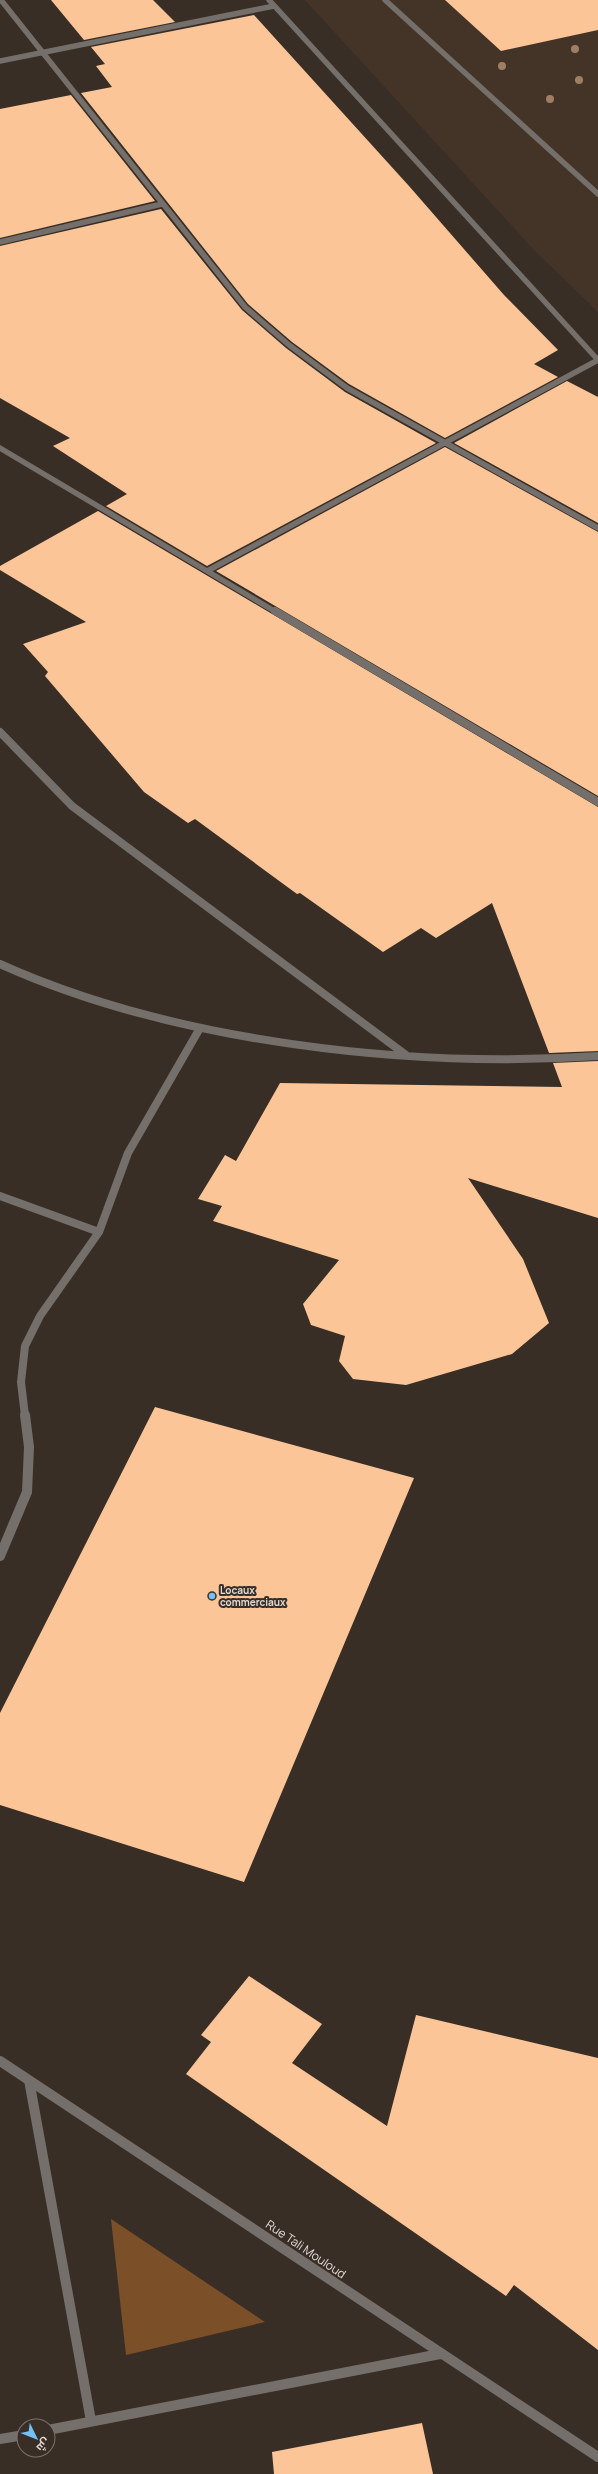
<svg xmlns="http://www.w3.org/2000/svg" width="598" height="2474" viewBox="0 0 598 2474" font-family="Manrope,Cairo,sans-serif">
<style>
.built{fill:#443428}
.green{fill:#7b5029}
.building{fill:#fbc598}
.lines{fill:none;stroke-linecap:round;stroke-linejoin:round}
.lane{stroke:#746f6a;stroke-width:5.5}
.street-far2{stroke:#746f6a;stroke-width:5.5}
.street-far1{stroke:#746f6a;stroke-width:8}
.street{stroke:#746f6a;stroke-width:10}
.tree{fill:#9f7f64}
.poi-dot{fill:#74c0f6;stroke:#382e26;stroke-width:1.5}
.labels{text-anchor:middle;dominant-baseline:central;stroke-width:4;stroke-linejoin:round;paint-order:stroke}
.poi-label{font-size:10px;font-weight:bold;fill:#e1dad4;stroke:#382e26;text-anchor:start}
.near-street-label{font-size:12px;fill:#e1dad4;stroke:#382e26}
</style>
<rect width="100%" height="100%" fill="#382e26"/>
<path class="built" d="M 305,0 L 598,0 L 598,312 L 534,250 Z"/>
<path class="green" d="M 111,2219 L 265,2322 L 126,2355 Z"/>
<path class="building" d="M 51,0 L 153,0 L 175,22 L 84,40 Z
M 445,0 L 598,0 L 598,30 L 501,51 Z
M 254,15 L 409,186 L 504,295 L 558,350 L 534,364 L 558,377 L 445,438 L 349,384 L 292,342 L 248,304 L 81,93 L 112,87 L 96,66 L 105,64 L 91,47 Z
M 71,95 L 155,201 L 0,238 L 0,109 Z
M 161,209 L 242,310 L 286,348 L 345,392 L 436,443 L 207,566 L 106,506 L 127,494 L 53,446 L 70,438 L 0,398 L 0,246 Z
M 567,381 L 598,397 L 598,523 L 454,443 Z
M 445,447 L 598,532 L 598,796 L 216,571 Z
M 98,511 L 598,807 L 598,1051 L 549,1053 L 492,903 L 436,938 L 421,928 L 383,952 L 300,893 L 297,894 L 195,819 L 188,823 L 144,792 L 45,676 L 48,672 L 23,644 L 86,622 L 0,570 L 0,566 Z
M 598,1061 L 598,1218 L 468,1178 L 523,1259 L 549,1323 L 512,1354 L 406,1385 L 353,1379 L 339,1361 L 345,1336 L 311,1325 L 303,1304 L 339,1260 L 213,1221 L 222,1206 L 198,1199 L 225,1155 L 236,1161 L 280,1083 L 562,1087 L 553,1063 Z
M 155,1407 L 414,1478 L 244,1882 L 0,1805 L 0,1713 Z
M 249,1976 L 322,2024 L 292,2063 L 387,2126 L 416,2015 L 598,2058 L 598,2350 L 514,2285 L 506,2296 L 186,2074 L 211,2042 L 201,2035 Z
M 422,2423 L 433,2474 L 274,2474 L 272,2452 Z"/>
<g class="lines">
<path class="lane" d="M 385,0 L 598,194"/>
<path class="street-far2" d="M 1,0 L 245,307 L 289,345 L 347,388 L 598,528
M 269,0 L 598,360
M 0,61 L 274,6
M 0,242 L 162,204
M 0,448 L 276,612
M 209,570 L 598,360"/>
<path class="street-far1" d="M 275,611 L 598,802
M 0,732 L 72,806 L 406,1055
M 0,964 C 173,1042 409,1069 598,1056
M 0,1196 L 99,1232
M 25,1416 L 21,1382 L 25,1346 L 40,1316 L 99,1232 L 128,1153 L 200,1028"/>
<path class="street" d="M 0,1556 L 27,1492 L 29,1447 L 25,1415
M 0,2061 L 598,2457
M 29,2080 L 91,2421
M 48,2430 L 440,2354
M 0,2439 L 24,2435"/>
</g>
<g class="tree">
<circle cx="575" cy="49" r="4"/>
<circle cx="502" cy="66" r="4"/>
<circle cx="579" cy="80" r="4"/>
<circle cx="550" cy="99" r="4"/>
</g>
<circle class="poi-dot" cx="212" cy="1596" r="4"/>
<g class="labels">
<g class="poi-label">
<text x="220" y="1590">Locaux<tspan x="220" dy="12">commerciaux</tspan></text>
</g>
<g class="near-street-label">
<text transform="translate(306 2249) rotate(34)">Rue Tali Mouloud</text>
</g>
</g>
<g transform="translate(36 2438) rotate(133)"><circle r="19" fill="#382e26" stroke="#7c736c"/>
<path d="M0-3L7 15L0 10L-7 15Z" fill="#74c0f6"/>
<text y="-6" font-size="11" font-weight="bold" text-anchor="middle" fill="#e1dad4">ش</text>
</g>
</svg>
